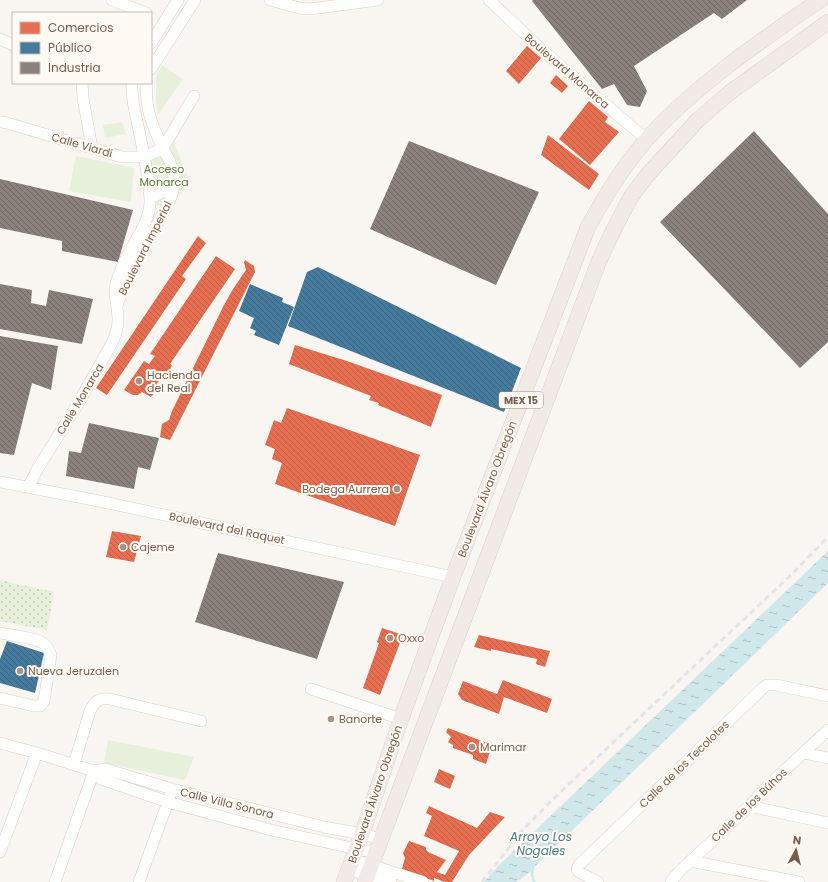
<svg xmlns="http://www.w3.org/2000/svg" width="828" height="882" viewBox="0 0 828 882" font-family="Poppins,sans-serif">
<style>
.grass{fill:url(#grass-dots)}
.green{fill:#e7f0db}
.water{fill:url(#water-ripples)}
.shops{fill:url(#shops-back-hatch)}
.public{fill:url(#public-back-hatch)}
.industry{fill:url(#industry-back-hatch)}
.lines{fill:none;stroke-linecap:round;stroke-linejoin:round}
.stream{stroke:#d0e8ea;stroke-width:3}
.minor-casing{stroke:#d7d1cb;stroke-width:12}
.highway-casing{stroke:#dad1cc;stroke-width:16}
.minor{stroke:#fefefd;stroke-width:11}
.highway{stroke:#f2eae7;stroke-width:15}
.rail{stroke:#e6e3e7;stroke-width:3;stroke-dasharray:6 4;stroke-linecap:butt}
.poi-dot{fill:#a69286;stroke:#fffaf3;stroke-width:1.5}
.labels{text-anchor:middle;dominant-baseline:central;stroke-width:4;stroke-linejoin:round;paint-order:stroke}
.shield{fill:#fffaf3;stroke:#a28b7f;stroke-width:1}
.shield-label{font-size:10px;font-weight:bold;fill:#7a5c4d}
.street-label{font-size:11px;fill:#7a5c4d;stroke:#fffaf3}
.park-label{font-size:11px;fill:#537a41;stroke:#fffaf3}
.poi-label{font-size:11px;fill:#7a5c4d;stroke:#fffaf3;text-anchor:start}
.water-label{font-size:12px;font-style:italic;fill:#437c86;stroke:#fffaf3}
</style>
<defs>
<pattern id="grass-dots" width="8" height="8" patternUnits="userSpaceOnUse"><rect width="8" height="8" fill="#e7f0db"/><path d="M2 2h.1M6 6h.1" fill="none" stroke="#c0c6b4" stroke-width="1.8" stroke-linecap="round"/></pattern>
<pattern id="water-ripples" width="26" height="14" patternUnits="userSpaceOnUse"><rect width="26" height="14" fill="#d0e8ea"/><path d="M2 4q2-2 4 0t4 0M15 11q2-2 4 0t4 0" fill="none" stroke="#aebfc0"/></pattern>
<pattern id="shops-back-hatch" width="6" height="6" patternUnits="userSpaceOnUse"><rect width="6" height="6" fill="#e76f51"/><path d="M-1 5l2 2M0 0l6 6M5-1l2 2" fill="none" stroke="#c05e45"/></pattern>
<pattern id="public-back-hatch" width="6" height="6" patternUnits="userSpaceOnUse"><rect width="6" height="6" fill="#457b9d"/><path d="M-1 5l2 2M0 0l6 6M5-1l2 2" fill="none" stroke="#3d637c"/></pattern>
<pattern id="industry-back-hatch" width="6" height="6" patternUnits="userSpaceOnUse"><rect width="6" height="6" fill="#8a817c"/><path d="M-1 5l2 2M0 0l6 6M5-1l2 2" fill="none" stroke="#716863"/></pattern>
</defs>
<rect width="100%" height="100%" fill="#f9f5f0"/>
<path class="grass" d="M 0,580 L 54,592 L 47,630 L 0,621 Z"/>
<path class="green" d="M 162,65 L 183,79 L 158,115 L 156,103 L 156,77 Z
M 122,122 L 126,134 L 105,138 L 103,125 Z
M 174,143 L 190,183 L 173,202 L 149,208 L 138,156 L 165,149 Z
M 76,156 L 134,168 L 131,202 L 69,191 Z
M 108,740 L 194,757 L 185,780 L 104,763 Z"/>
<path class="water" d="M 828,551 L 828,583 L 524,877 L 516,882 L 484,882 L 498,866 Z"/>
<path class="shops" d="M 527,46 L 541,58 L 519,84 L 506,71 Z
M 556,75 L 568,86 L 562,93 L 550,83 Z
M 589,101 L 608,117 L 605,122 L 619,132 L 590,165 L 559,139 Z
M 548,135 L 599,174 L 589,190 L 541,155 Z
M 198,236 L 206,243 L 182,276 L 186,279 L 107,395 L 96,388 Z
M 216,256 L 235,269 L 170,364 L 172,365 L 167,376 L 162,374 L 157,384 L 160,386 L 151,397 L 142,392 L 138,395 L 133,395 L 124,390 L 144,361 L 149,364 L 155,356 L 150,354 Z
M 245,260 L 254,266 L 255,272 L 170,440 L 160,437 L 162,424 L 169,420 L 172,411 L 224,305 L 233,289 L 246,270 L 244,262 Z
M 295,345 L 347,361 L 442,395 L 431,427 L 378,405 L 379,403 L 369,400 L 371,396 L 289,364 Z
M 287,408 L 420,455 L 395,526 L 275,484 L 282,463 L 272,459 L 275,449 L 265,445 L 274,420 L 281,423 Z
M 112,531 L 141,536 L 134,562 L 106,557 Z
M 382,628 L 403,635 L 380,695 L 363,688 L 379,643 L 377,642 Z
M 479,635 L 550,651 L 545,667 L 536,664 L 537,659 L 491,649 L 491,651 L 474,647 Z
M 503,680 L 552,699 L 547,713 L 504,697 L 499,714 L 462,700 L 458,694 L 463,681 L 497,694 Z
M 448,728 L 492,745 L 486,764 L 473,759 L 473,755 L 453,748 L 453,745 L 448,742 L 451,737 L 446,732 Z
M 439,769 L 455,776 L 450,789 L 434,782 Z
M 429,806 L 477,828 L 490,812 L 505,817 L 469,855 L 452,882 L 445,882 L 434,878 L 434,881 L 402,869 L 405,858 L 403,853 L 409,841 L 426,847 L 426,850 L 428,852 L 446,860 L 437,872 L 445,875 L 459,851 L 424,836 L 432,816 L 426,813 Z"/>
<path class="public" d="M 318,267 L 521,368 L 504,412 L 288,326 L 307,272 Z
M 250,284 L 283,298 L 282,302 L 294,307 L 279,345 L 254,335 L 256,331 L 250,328 L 254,318 L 239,311 Z
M 7,641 L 44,653 L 35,693 L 0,683 L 0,659 Z"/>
<path class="industry" d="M 533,0 L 747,0 L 722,19 L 714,13 L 634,66 L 647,91 L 640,107 L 627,105 L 614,84 L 602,89 L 532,1 Z
M 754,131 L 828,214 L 828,342 L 800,368 L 660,222 Z
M 409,141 L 539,192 L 496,285 L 370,229 Z
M 0,179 L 133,210 L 118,262 L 62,251 L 62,241 L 0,228 Z
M 0,284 L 32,290 L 31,303 L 46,306 L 49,290 L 93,299 L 82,344 L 0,329 Z
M 0,336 L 58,346 L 51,390 L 32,383 L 14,455 L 0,453 Z
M 89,423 L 159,438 L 150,470 L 138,467 L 134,489 L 66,476 L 69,451 L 81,453 Z
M 218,553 L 344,582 L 317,659 L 195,622 Z"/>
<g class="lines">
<path class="stream" d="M 533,866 L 532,874 L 534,882"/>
<defs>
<path id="minor" d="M 112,0 L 146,13
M 270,0 L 299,8 L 310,9 L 378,0
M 489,0 L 540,48 L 647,140
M 0,39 L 13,45
M 151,43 L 178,0
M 151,69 L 195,0
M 82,83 L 83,98 L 92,148
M 0,122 L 7,123 L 122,157 L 145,157 L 163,148 L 194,96
M 150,198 L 174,187
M 118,303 C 127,275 144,250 157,224 C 164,211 174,197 174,182 C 175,169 168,159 163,148 C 153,128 144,106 147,83
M 0,482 L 99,501 L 453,577
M 28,487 L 37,470 L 79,402 L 113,341 C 116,334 118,328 118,320 C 118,311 116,302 115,293 C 115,286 117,279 120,272 C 127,250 151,224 150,200 C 149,177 144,154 139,131 C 136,115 131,100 132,83
M 0,633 C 10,635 37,638 44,644 C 48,647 49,651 51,655 L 44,701 L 40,706 L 34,706 L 0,698
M 311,689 L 401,719
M 0,743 L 37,753 L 94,771 L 101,779 L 168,802 L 271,830 L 375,853
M 804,753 L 828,758
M 74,764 L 90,711 C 95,701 98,698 110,699 L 201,721
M 94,771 L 105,769 L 172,789 L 324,827 L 362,834 L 381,839
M 749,806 L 828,823
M 0,852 L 37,753
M 352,859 L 423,882
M 690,861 L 799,882
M 348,869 L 391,882
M 55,882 L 94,771
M 139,882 L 170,796
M 598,882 L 579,872 L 577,869 L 579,865 L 764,687 L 767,685 L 776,685 L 828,696
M 671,882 L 678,873 L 749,806 L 773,781 L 828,730"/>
<path id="highway" d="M 344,882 L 362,834 L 401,719 L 453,577 L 588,227 C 605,196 623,166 647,139 C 697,84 759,42 820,0
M 365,882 L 599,261 L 613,231 L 632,195 L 650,172 L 697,121 L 729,93 L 828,22"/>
</defs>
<use href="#minor" class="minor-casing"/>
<use href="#highway" class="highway-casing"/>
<use href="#minor" class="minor"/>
<use href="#highway" class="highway"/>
<path class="rail" d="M 482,882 L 521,832 L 552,800 L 792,574 L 828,537"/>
</g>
<g class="poi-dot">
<circle cx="139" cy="381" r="4"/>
<circle cx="397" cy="489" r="4"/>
<circle cx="123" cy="547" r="4"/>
<circle cx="390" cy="638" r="4"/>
<circle cx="20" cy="671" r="4"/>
<circle cx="331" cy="719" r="4"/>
<circle cx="472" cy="747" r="4"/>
</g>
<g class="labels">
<rect class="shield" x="499" y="392" width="44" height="16" rx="3"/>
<g class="shield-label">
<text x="521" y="400">MEX 15</text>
</g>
<g class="street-label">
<text transform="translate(567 71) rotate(41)">Boulevard Monarca</text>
<text transform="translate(82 145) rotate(16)">Calle Viardi</text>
<text transform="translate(145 248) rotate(-63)">Boulevard Imperial</text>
<text transform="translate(80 399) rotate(-59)">Calle Monarca</text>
<text transform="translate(487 489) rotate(-69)">Boulevard Álvaro Obregón</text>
<text transform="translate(227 528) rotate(12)">Boulevard del Raquet</text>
<text transform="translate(684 764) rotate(-44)">Calle de los Tecolotes</text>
<text transform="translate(375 794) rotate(-71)">Boulevard Álvaro Obregón</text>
<text transform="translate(227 803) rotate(14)">Calle Villa Sonora</text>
<text transform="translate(749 805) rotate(-44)">Calle de los Búhos</text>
</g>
<g class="park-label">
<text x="164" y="169">Acceso<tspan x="164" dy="13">Monarca</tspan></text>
</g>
<g class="poi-label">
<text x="147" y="375">Hacienda<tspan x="147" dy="13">del Real</tspan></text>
<text x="389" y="489" text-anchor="end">Bodega Aurrera</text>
<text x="131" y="547">Cajeme</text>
<text x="398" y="638">Oxxo</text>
<text x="28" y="671">Nueva Jeruzalen</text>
<text x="339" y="719">Banorte</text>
<text x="480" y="747">Marimar</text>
</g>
<g class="water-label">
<text x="541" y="836">Arroyo Los<tspan x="541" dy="14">Nogales</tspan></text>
</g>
</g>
<rect x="12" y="12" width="140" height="72" fill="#fffaf3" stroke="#cabbb1"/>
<rect x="20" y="22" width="20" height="12" fill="#e76f51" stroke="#cabbb1"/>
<text x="48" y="32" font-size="12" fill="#7a5c4d">Comercios</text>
<rect x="20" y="42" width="20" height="12" fill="#457b9d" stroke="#cabbb1"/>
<text x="48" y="52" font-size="12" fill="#7a5c4d">Público</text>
<rect x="20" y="62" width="20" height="12" fill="#8a817c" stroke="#cabbb1"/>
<text x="48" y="72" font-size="12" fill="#7a5c4d">Industria</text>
<g transform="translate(796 850) rotate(7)" stroke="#fffaf3" stroke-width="3" paint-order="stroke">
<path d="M0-3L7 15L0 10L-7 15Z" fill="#7a5c4d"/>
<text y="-6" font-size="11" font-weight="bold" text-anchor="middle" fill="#7a5c4d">N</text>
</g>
</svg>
